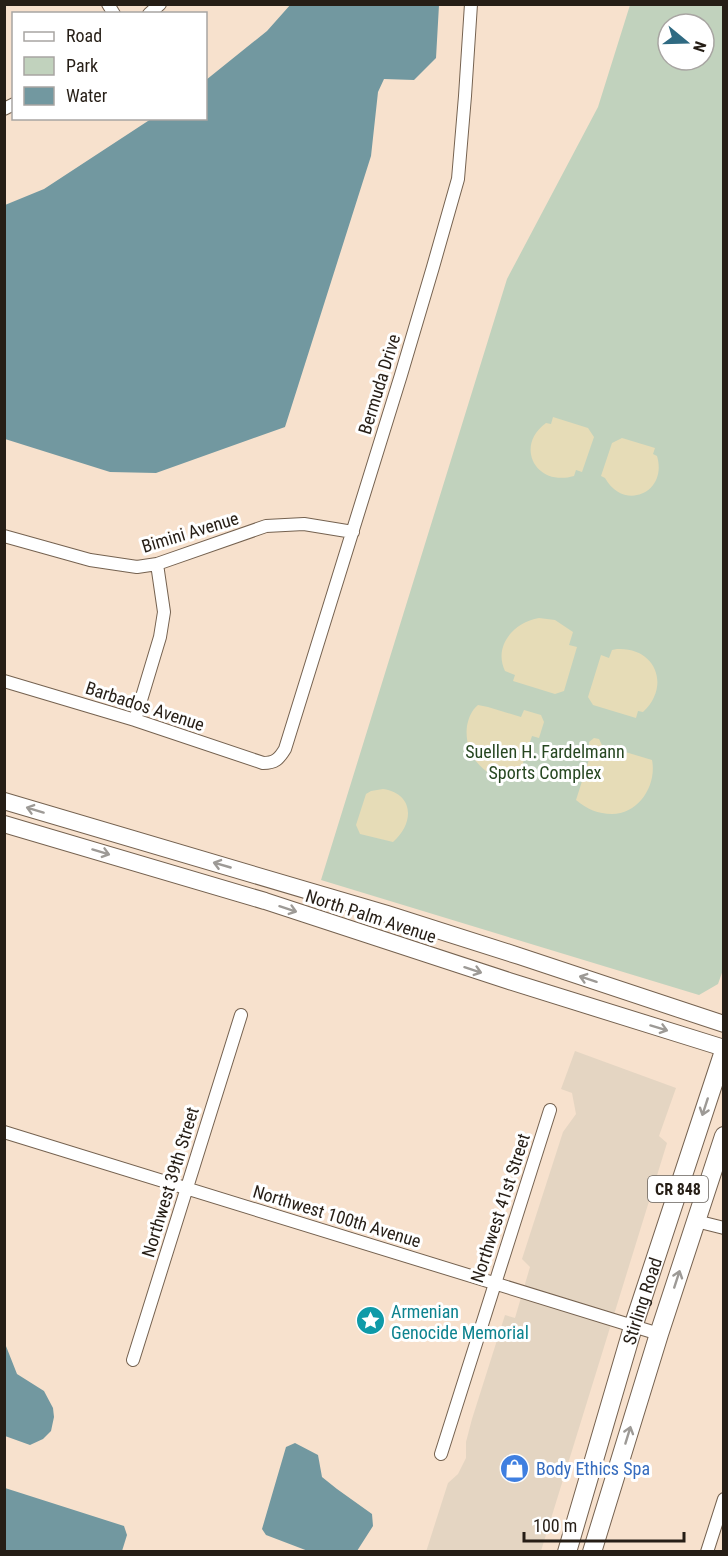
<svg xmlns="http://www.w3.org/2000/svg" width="728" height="1556" viewBox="0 0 728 1556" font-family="'Roboto Condensed',sans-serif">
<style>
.commercial{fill:#e4d5c2}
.green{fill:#c1d2bd;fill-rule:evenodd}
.sand{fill:#e6dcb7}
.water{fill:#7298a0}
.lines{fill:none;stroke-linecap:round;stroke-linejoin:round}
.minor-casing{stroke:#756250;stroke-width:14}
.secondary-casing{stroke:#756250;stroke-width:18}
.primary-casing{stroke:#756250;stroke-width:20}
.minor{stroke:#fff;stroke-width:12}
.secondary{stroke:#fff;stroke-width:16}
.primary{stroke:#fff;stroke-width:18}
.oneway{stroke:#9d9a96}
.labels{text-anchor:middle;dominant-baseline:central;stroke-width:6;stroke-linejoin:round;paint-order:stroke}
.shield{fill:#fff;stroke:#67625c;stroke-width:1.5}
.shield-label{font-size:16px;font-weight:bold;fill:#261e16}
.street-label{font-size:18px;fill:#261e16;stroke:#fff}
.park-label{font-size:18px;fill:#274721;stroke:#fff}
.culture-label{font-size:18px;fill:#0d838f;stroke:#fff;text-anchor:start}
.shop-label{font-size:18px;fill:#366cbe;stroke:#fff;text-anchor:start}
</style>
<rect width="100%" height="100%" fill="#f7e1cd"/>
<path class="commercial" d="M 575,1051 L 676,1088 L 659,1136 L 667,1143 L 541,1551 L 426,1552 L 448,1483 L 458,1474 L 466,1458 L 466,1442 L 472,1419 L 505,1315 L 515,1318 L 530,1267 L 522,1259 L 563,1132 L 576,1114 L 572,1093 L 561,1089 Z"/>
<path class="green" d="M 630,5 L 723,5 L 724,967 L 718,984 L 699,995 L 321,880 L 507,279 L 598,107 ZM 668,24 L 704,24 L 704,60 L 668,60 Z"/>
<path class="sand" d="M 553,417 L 588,428 L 594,437 L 582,472 L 576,470 L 574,476 C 536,487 514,446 546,423 L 551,424 Z
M 622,438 L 655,448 L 653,454 L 657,456 C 668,493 624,512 605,478 L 601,476 L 612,443 Z
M 539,618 L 555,620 L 573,632 L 569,645 L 577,647 L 564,691 L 555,694 L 513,681 L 515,675 L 505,671 C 493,646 514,622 539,618 Z
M 617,649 C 656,647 671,686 643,712 L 638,711 L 636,718 L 593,705 L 588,697 L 601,655 L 609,658 L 612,650 Z
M 478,705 L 488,707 L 521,717 L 524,710 L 541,715 L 544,722 L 539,738 L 532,736 L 518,778 C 487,784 463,755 467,726 C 469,717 471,711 478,705 Z
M 594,738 L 599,739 L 602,745 L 652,760 C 657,785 639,814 612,814 C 598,814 587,809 576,800 L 592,750 L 589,746 L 589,742 Z
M 383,789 C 415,794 414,824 393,842 L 360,834 L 356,825 L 366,794 L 371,791 Z"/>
<path class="water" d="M 291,4 L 439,5 L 436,58 L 414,80 L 384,79 L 378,92 L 371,156 L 285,427 L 156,473 L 110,472 L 5,439 L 5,205 L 44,189 L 151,119 L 206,118 L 206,80 L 267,31 Z
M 4,1341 L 17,1374 L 44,1391 L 53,1408 L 54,1417 L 51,1431 L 43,1439 L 30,1445 L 5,1436 Z
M 295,1443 L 318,1455 L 322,1477 L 337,1489 L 372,1514 L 373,1526 L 357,1551 L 308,1551 L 266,1535 L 262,1529 L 286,1447 Z
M 5,1488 L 124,1526 L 127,1535 L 122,1551 L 5,1551 Z"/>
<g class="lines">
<defs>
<path id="minor" d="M 108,4 L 114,14
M 149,14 L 160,4
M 4,109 L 14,104
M 4,536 L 90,560 L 137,567 L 157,564 L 266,526 L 304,524 L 353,532
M 4,681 L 135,720 L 263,763 C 275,763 279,759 285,749 L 401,375 L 433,267 L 458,179 L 465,96 L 471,4
M 135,720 L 160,637 L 164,612 L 157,564
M 4,1132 L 659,1334
M 696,1221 L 724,1228
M 133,1360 L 241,1015
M 441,1454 L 550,1110
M 707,1552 L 724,1499"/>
<path id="secondary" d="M 4,801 L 387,914 L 519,956 L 724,1024
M 4,824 L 265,901 L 509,981 L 724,1048"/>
<g id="primary">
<path id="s1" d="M 567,1552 L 633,1327 L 724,1051"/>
<path d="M 592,1552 L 659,1334 L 724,1136"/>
</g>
</defs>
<use href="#minor" class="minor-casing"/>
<use href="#secondary" class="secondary-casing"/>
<use href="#primary" class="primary-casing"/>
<use href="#minor" class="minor"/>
<use href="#secondary" class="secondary"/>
<use href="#primary" class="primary"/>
</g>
<defs><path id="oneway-shaft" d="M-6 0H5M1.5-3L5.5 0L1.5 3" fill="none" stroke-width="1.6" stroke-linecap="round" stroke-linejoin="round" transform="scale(1.5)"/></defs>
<g class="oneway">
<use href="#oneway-shaft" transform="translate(35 810) rotate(-163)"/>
<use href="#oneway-shaft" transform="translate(101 852) rotate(17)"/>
<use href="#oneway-shaft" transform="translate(222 865) rotate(-164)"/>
<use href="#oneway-shaft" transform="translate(288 909) rotate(18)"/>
<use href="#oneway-shaft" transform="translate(473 970) rotate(18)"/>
<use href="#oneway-shaft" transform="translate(588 979) rotate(-162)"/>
<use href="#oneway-shaft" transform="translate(659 1028) rotate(17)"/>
<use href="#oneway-shaft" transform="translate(705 1107) rotate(108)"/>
<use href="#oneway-shaft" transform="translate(677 1279) rotate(-72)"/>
<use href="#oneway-shaft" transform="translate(628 1435) rotate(-73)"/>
</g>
<defs>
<symbol id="sight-disc" viewBox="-11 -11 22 22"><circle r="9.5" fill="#0f9aa8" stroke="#fff"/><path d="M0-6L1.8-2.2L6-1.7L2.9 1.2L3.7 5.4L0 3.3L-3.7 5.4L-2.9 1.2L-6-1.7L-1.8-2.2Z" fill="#fff"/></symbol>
<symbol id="shop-disc" viewBox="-11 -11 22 22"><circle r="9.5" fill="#3f7fe0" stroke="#fff"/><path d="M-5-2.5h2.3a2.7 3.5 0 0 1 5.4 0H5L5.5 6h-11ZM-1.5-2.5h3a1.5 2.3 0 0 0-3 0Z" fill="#fff"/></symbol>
</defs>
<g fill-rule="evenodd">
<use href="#sight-disc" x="354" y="1304" width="33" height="33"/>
<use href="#shop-disc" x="498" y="1452" width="33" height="33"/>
</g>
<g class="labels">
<rect class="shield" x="648" y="1176" width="60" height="26" rx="4.5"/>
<g class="shield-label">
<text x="678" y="1189">CR 848</text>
</g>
<g class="street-label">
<text transform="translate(379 384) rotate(-73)">Bermuda Drive</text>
<text transform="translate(190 532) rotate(-17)">Bimini Avenue</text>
<text transform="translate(145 706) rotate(18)">Barbados Avenue</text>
<text transform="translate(371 916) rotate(18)">North Palm Avenue</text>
<text transform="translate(170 1182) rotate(-73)">Northwest 39th Street</text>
<text transform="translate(500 1208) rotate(-72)">Northwest 41st Street</text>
<text transform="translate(337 1216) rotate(17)">Northwest 100th Avenue</text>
<text stroke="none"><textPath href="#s1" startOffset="262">Stirling Road</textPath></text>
</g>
<g class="park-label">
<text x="545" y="751">Suellen H. Fardelmann<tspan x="545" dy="21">Sports Complex</tspan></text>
</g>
<g class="culture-label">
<text x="391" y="1311">Armenian<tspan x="391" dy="21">Genocide Memorial</tspan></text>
</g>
<g class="shop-label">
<text x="536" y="1468">Body Ethics Spa</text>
</g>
</g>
<rect width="728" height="1556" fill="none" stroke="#261e16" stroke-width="12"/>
<rect x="12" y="12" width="195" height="108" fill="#ffffff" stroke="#a8a5a2" stroke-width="1.5"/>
<rect x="24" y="32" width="30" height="9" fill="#ffffff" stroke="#a8a5a2" stroke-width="1.5"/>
<text x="66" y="42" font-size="18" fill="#261e16">Road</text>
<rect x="24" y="57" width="30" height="18" fill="#c1d2bd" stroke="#a8a5a2" stroke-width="1.5"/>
<text x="66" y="72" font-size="18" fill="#261e16">Park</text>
<rect x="24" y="87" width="30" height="18" fill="#7298a0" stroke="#a8a5a2" stroke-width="1.5"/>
<text x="66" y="102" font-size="18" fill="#261e16">Water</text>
<g transform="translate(686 42) rotate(109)"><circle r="28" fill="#ffffff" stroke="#a8a5a2" stroke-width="1.5"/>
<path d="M0-4.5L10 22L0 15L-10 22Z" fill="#2f6a82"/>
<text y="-9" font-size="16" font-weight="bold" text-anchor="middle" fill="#261e16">N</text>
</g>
<path d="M524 1532v9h160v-9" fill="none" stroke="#261e16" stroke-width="3"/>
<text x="533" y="1532" font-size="18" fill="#261e16" stroke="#ffffff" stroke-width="4.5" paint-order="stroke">100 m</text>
</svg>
